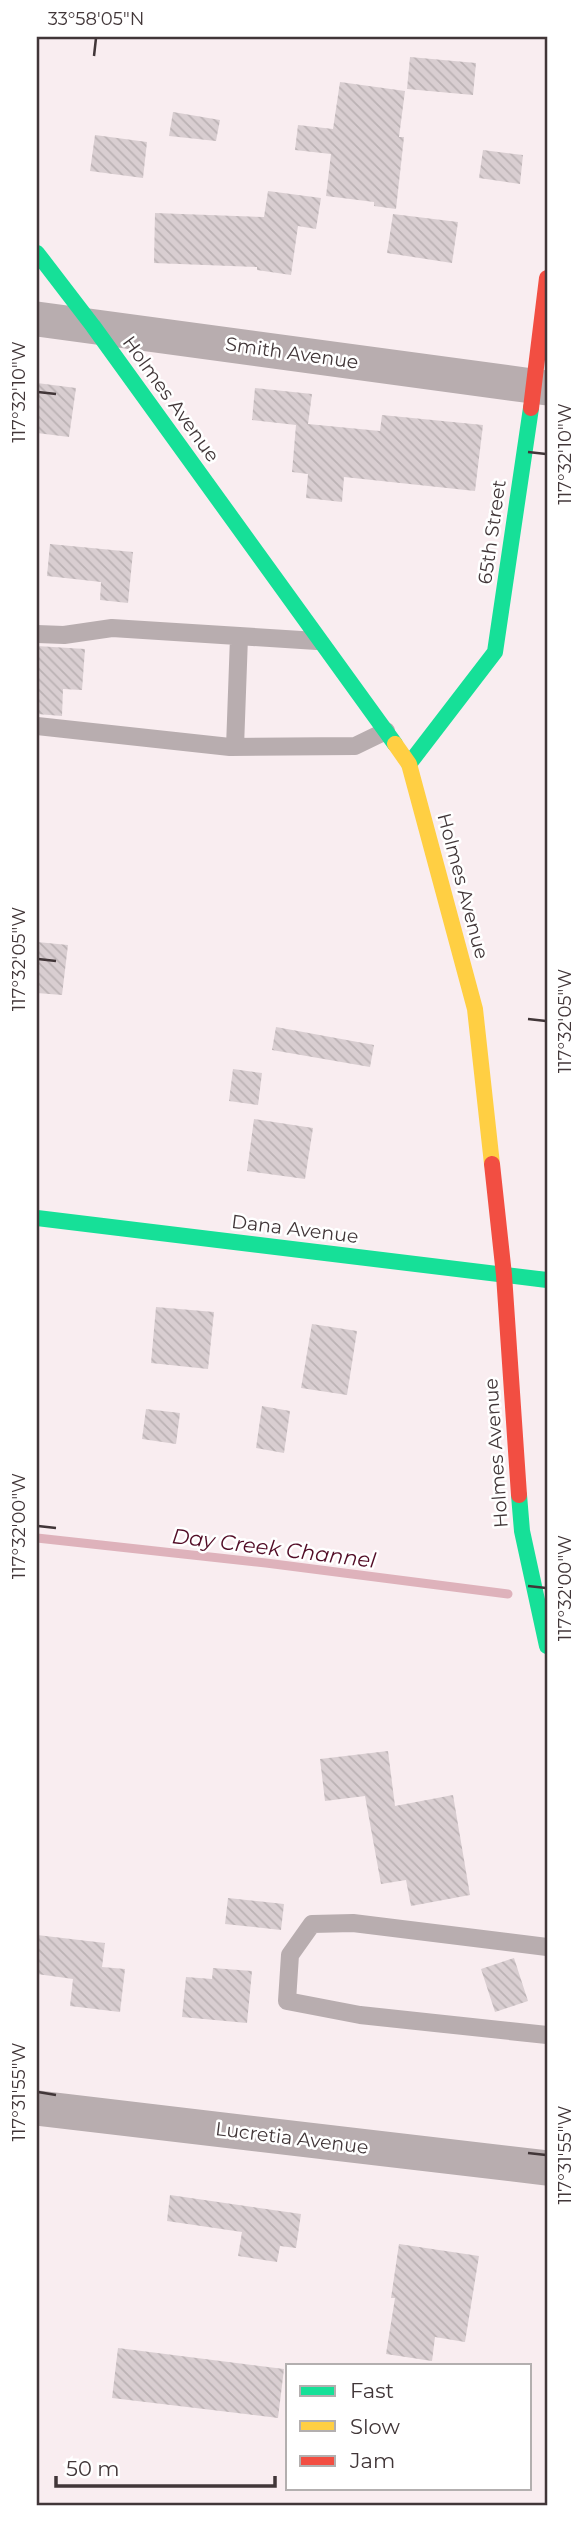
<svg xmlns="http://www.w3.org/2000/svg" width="584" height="2542" viewBox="0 0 584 2542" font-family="Montserrat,sans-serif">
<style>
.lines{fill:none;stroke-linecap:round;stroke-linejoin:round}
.stream{stroke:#deb2bb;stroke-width:9}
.building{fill:url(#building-back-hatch)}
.lane{stroke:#b8adaf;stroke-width:18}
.street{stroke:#b8adaf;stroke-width:35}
.fast{stroke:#16e098;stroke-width:16}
.slow{stroke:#ffcf43;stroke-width:16}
.jam{stroke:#f24e42;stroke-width:16}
.ticks{fill:none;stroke:#413638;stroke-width:2.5}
.labels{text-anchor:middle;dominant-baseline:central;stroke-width:5;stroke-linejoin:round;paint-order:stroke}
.street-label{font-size:19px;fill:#413638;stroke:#fff}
.water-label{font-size:21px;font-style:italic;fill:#520c26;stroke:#fff}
.neatline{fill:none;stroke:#413638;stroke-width:2.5}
.ticks-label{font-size:18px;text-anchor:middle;fill:#413638}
</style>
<defs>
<pattern id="building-back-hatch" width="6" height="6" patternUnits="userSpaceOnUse" patternTransform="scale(1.75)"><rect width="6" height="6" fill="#d9ced1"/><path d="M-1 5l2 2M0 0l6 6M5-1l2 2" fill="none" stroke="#bbb2b4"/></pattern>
</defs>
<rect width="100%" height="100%" fill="#f9edf0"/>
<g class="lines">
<path class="stream" d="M 37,1538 L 266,1563 L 508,1594"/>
</g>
<path class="building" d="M 410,57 L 476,63 L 473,95 L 407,89 Z
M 340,82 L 405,91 L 399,137 L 404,137 L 396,209 L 374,206 L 374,202 L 326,196 L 331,154 L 295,150 L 298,125 L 333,129 Z
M 173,112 L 220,120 L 216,141 L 169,136 Z
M 95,135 L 147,142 L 143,178 L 90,171 Z
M 483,150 L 523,155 L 520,184 L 479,178 Z
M 268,191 L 321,198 L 316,229 L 298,226 L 291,275 L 257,270 L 257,267 L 154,263 L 155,213 L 264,217 Z
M 393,214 L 458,222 L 452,263 L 387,253 Z
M 37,383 L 76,388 L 69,437 L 37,433 Z
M 255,388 L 312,394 L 308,424 L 380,431 L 382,415 L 483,425 L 475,491 L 344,477 L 342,502 L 306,498 L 308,474 L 292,472 L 296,425 L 252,420 Z
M 50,544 L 133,552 L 128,603 L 100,600 L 101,582 L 47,576 Z
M 37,646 L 85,649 L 82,690 L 63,689 L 62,716 L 37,714 Z
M 37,942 L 68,945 L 62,995 L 37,993 Z
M 276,1027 L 374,1045 L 370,1067 L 272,1050 Z
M 233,1069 L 262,1073 L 258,1105 L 229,1101 Z
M 254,1119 L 313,1128 L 305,1179 L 247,1171 Z
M 156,1307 L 214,1312 L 208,1369 L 151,1363 Z
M 312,1324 L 357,1331 L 347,1395 L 301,1388 Z
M 262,1406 L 290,1411 L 284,1453 L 256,1448 Z
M 146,1409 L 180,1413 L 176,1444 L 142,1439 Z
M 388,1751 L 395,1806 L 453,1795 L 470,1895 L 411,1906 L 406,1880 L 381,1884 L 365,1796 L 325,1801 L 320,1759 Z
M 228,1898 L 284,1904 L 281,1930 L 225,1924 Z
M 37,1935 L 105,1943 L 102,1967 L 125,1969 L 120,2012 L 70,2006 L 73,1979 L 37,1974 Z
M 514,1958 L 528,2001 L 495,2012 L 481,1969 Z
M 213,1968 L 252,1971 L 247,2023 L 182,2017 L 186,1977 L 212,1979 Z
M 170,2195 L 301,2214 L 296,2248 L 280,2246 L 277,2262 L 238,2256 L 242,2232 L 167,2221 Z
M 399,2244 L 479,2256 L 465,2342 L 435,2337 L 432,2361 L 386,2354 L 395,2298 L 391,2298 Z
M 118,2348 L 284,2369 L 278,2418 L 112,2398 Z"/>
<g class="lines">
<path class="lane" d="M 37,634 L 64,635 L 112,628 L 317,641
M 37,726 L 230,747 L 355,746 L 386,731
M 235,747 L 239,637
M 547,1947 L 353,1923 L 312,1924 L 290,1955 L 287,2001 L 360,2015 L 547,2035"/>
<path class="street" d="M 37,319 L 547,388
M 37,2108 L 547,2168"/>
<path class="fast" d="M 37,253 L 93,326 L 395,744
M 409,764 L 495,652 L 531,408
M 37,1218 L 547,1280
M 519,1495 L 522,1531 L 547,1646"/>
<path class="slow" d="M 395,744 L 409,764 L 475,1009 L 492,1164"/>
<path class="jam" d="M 531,408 L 547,278
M 492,1164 L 504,1275 L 519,1495"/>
</g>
<path class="ticks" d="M 94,56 L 96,38M 38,392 L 56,394M 528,452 L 546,454M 38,959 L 56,961M 528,1019 L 546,1021M 38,1526 L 56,1528M 528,1586 L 546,1588M 38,2092 L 56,2095M 528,2153 L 546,2155"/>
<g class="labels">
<g class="street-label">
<text transform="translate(292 353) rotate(8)">Smith Avenue</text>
<text transform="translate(171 399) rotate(54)">Holmes Avenue</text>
<text transform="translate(492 532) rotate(-82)">65th Street</text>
<text transform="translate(463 886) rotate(75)">Holmes Avenue</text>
<text transform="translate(295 1229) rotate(7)">Dana Avenue</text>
<text transform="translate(496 1453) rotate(-94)">Holmes Avenue</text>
<text transform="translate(292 2138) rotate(7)">Lucretia Avenue</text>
</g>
<g class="water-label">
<text transform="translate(274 1548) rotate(7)">Day Creek Channel</text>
</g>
</g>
<rect width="584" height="2542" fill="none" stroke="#ffffff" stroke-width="77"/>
<rect x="286" y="2364" width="245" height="126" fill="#ffffff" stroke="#b3afaf" stroke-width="2"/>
<rect x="300" y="2386" width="35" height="10" fill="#16e098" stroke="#b3afaf" stroke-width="2"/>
<text x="350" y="2398" font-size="21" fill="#413638">Fast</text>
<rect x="300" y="2421" width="35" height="10" fill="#ffcf43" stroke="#b3afaf" stroke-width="2"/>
<text x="350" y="2434" font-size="21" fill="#413638">Slow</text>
<rect x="300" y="2456" width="35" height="10" fill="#f24e42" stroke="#b3afaf" stroke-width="2"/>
<text x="350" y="2468" font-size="21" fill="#413638">Jam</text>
<path d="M56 2476v10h219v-10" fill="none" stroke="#413638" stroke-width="3.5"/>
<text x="66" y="2476" font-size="21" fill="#413638" stroke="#ffffff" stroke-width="5" paint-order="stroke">50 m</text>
<rect x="38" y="38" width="508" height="2466" class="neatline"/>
<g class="ticks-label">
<text x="96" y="25">33°58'05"N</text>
<text transform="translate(19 392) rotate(-90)" y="6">117°32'10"W</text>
<text transform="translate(565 454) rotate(-90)" y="6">117°32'10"W</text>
<text transform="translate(19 959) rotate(-90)" y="6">117°32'05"W</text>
<text transform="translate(565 1021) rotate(-90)" y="6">117°32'05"W</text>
<text transform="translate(19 1526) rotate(-90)" y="6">117°32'00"W</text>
<text transform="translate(565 1588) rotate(-90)" y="6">117°32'00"W</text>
<text transform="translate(19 2092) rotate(-90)" y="6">117°31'55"W</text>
<text transform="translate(565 2155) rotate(-90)" y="6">117°31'55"W</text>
</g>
</svg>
